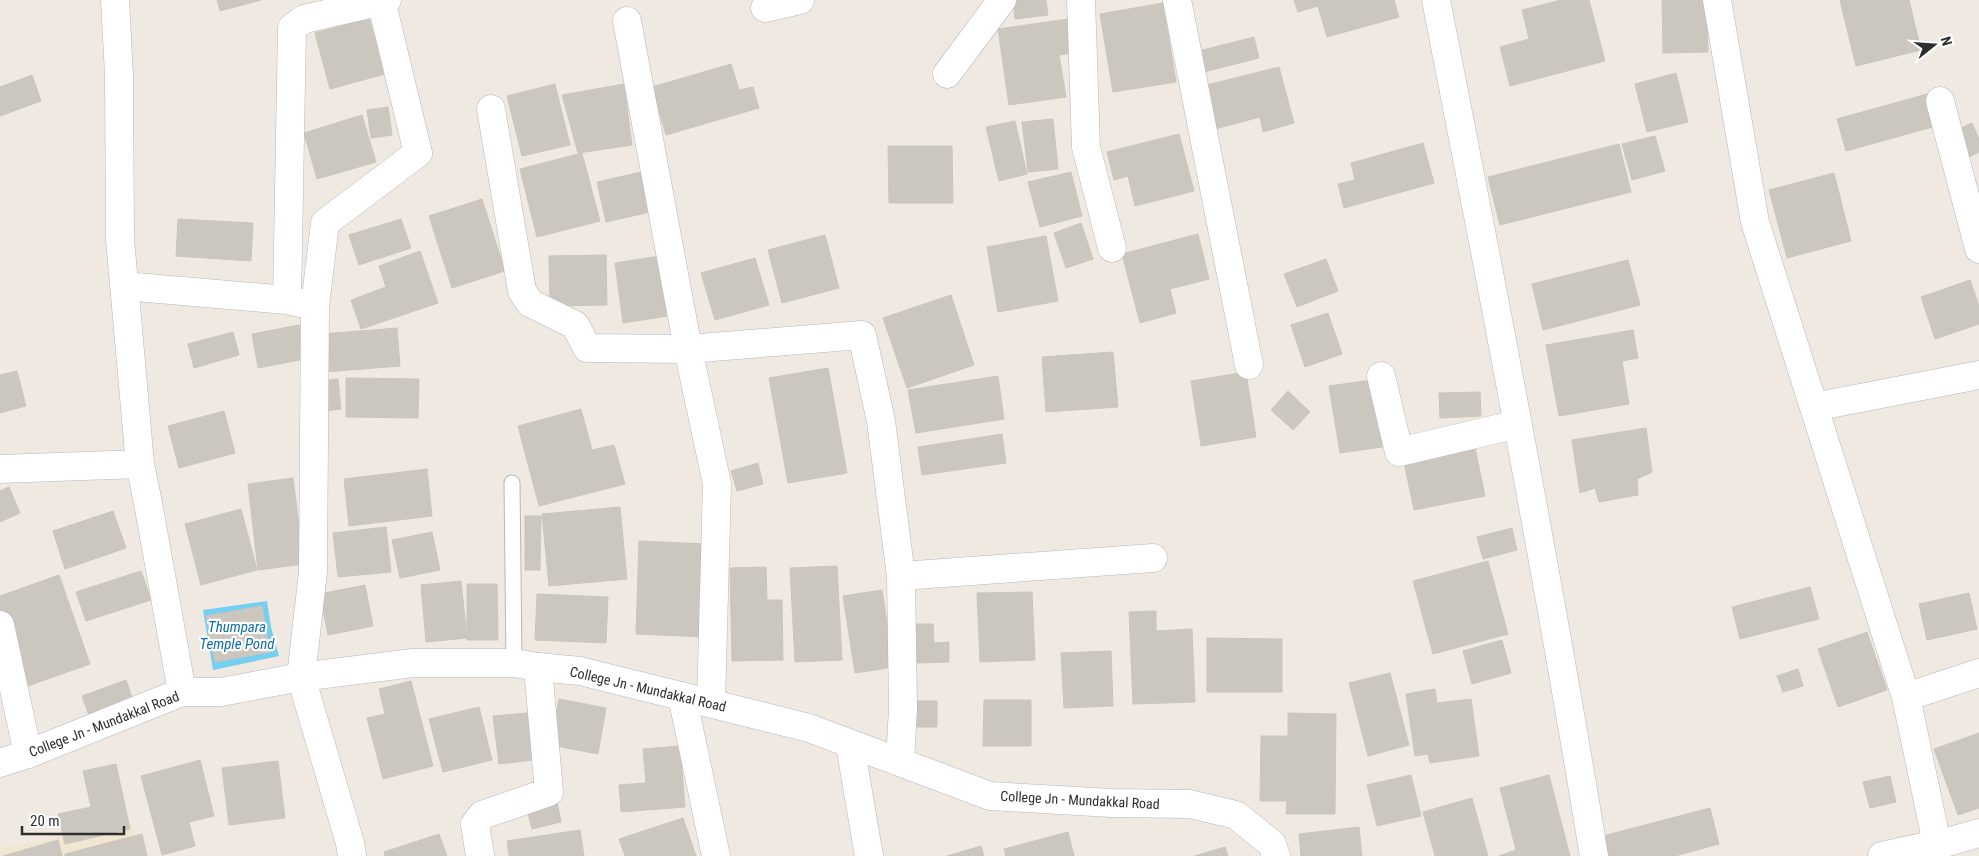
<svg xmlns="http://www.w3.org/2000/svg" width="1979" height="856" viewBox="0 0 1979 856" font-family="'Roboto Condensed',sans-serif">
<style>
.education{fill:#f0e6d1}
.water{fill:#75cff0}
.building{fill:#cbc7bf;stroke:#cbc5ba}
.lines{fill:none;stroke-linecap:round;stroke-linejoin:round}
.service-casing{stroke:#b4b7c1;stroke-width:17}
.minor-casing{stroke:#b4b7c1;stroke-width:29}
.tertiary-casing{stroke:#b4b7c1;stroke-width:29}
.service{stroke:#fff;stroke-width:15}
.minor{stroke:#fff;stroke-width:28}
.tertiary{stroke:#fff;stroke-width:28}
.labels{text-anchor:middle;dominant-baseline:central;stroke-width:4.5;stroke-linejoin:round;paint-order:stroke}
.street-label{font-size:14px;fill:#2e2e2e;stroke:#fff}
.water-label{font-size:15px;font-style:italic;fill:#0d6fa3;stroke:#fff}
</style>
<rect width="100%" height="100%" fill="#efe9e1"/>
<path class="education" d="M 132,825 L 139,856 L 0,856 L 0,848 Z"/>
<path class="water" d="M 267,601 L 271,627 L 279,656 L 213,670 L 203,610 Z"/>
<path class="building" d="M 217,0 L 261,0 L 220,11 Z
M 1013,0 L 1046,0 L 1048,15 L 1015,19 Z
M 1294,0 L 1394,0 L 1399,17 L 1327,37 L 1318,6 L 1298,12 Z
M 1561,0 L 1589,0 L 1605,61 L 1510,86 L 1500,47 L 1529,39 L 1522,10 Z
M 1662,0 L 1706,0 L 1708,52 L 1663,53 Z
M 1840,0 L 1909,0 L 1921,50 L 1856,66 Z
M 1163,3 L 1176,82 L 1113,92 L 1100,14 Z
M 369,18 L 385,74 L 330,89 L 315,33 Z
M 1068,19 L 1073,53 L 1059,55 L 1066,97 L 1009,105 L 998,29 Z
M 1254,37 L 1259,58 L 1204,72 L 1199,51 Z
M 731,64 L 739,90 L 753,87 L 759,108 L 666,135 L 652,87 Z
M 1279,67 L 1294,123 L 1263,132 L 1260,117 L 1215,129 L 1203,86 Z
M 1676,73 L 1688,122 L 1647,132 L 1635,84 Z
M 32,75 L 41,101 L 0,116 L 0,87 Z
M 555,84 L 570,145 L 522,156 L 507,96 Z
M 624,84 L 632,145 L 578,153 L 562,95 Z
M 1938,91 L 1947,123 L 1846,151 L 1837,119 Z
M 388,107 L 392,135 L 371,138 L 367,110 Z
M 362,115 L 376,162 L 317,179 L 304,133 Z
M 1053,119 L 1058,169 L 1028,172 L 1022,122 Z
M 1015,121 L 1027,174 L 999,181 L 986,127 Z
M 1972,123 L 1979,139 L 1979,152 L 1969,157 L 1957,130 Z
M 1179,134 L 1194,191 L 1135,206 L 1128,176 L 1114,180 L 1107,152 Z
M 1655,136 L 1665,171 L 1632,180 L 1622,144 Z
M 1423,143 L 1434,183 L 1344,208 L 1338,184 L 1355,180 L 1351,163 Z
M 1619,144 L 1631,192 L 1500,225 L 1488,177 Z
M 888,146 L 952,146 L 953,203 L 889,203 Z
M 582,153 L 600,221 L 537,237 L 520,169 Z
M 659,168 L 668,208 L 606,222 L 597,182 Z
M 1071,172 L 1082,216 L 1040,227 L 1028,182 Z
M 1834,173 L 1851,241 L 1787,258 L 1769,190 Z
M 482,199 L 505,271 L 452,288 L 429,216 Z
M 178,219 L 253,223 L 251,261 L 176,256 Z
M 401,219 L 411,248 L 359,265 L 349,235 Z
M 1081,223 L 1093,259 L 1066,268 L 1054,233 Z
M 1198,234 L 1209,279 L 1170,289 L 1176,313 L 1140,323 L 1122,254 Z
M 825,235 L 839,288 L 782,303 L 768,250 Z
M 1046,236 L 1058,301 L 998,312 L 987,247 Z
M 420,251 L 438,303 L 361,329 L 351,300 L 386,287 L 379,266 Z
M 673,254 L 681,314 L 623,323 L 615,263 Z
M 606,255 L 607,305 L 550,306 L 549,256 Z
M 755,258 L 769,305 L 715,320 L 701,273 Z
M 1326,259 L 1338,291 L 1297,307 L 1284,274 Z
M 1628,260 L 1640,305 L 1543,330 L 1532,284 Z
M 1970,280 L 1979,306 L 1979,324 L 1935,339 L 1921,297 Z
M 951,295 L 974,365 L 907,388 L 883,318 Z
M 1328,313 L 1342,354 L 1305,367 L 1291,325 Z
M 299,325 L 305,359 L 258,368 L 252,334 Z
M 397,328 L 400,366 L 325,372 L 322,334 Z
M 1633,330 L 1638,358 L 1622,361 L 1629,404 L 1559,416 L 1546,345 Z
M 233,332 L 239,355 L 194,368 L 188,344 Z
M 1113,352 L 1118,407 L 1046,412 L 1042,357 Z
M 828,368 L 847,473 L 788,483 L 769,378 Z
M 17,371 L 26,406 L 0,413 L 0,375 Z
M 1246,372 L 1256,437 L 1201,446 L 1191,381 Z
M 998,376 L 1004,419 L 916,433 L 908,390 Z
M 346,378 L 419,379 L 418,418 L 346,417 Z
M 338,379 L 341,409 L 325,411 L 321,381 Z
M 1379,379 L 1389,446 L 1340,453 L 1329,386 Z
M 1288,391 L 1310,412 L 1293,430 L 1271,410 Z
M 1480,392 L 1481,416 L 1440,418 L 1439,393 Z
M 581,409 L 592,450 L 614,445 L 625,484 L 539,506 L 518,426 Z
M 224,411 L 235,453 L 179,468 L 168,426 Z
M 1646,428 L 1652,472 L 1637,479 L 1638,495 L 1599,502 L 1595,488 L 1580,493 L 1572,440 Z
M 1002,434 L 1006,463 L 922,475 L 918,447 Z
M 1473,438 L 1485,496 L 1414,510 L 1402,453 Z
M 758,463 L 763,484 L 737,491 L 731,471 Z
M 427,469 L 432,516 L 349,526 L 344,479 Z
M 293,478 L 304,564 L 258,570 L 248,484 Z
M 9,487 L 20,513 L 0,522 L 0,491 Z
M 620,507 L 627,579 L 549,586 L 542,514 Z
M 241,509 L 257,570 L 201,585 L 185,524 Z
M 113,511 L 126,548 L 65,569 L 53,531 Z
M 525,516 L 541,516 L 540,570 L 525,570 Z
M 386,527 L 391,572 L 338,577 L 333,533 Z
M 1512,528 L 1517,550 L 1483,559 L 1477,537 Z
M 432,532 L 440,570 L 400,578 L 392,540 Z
M 639,541 L 708,544 L 705,637 L 636,634 Z
M 1488,561 L 1508,634 L 1433,654 L 1413,581 Z
M 837,566 L 842,660 L 795,662 L 790,568 Z
M 766,567 L 767,600 L 782,600 L 783,660 L 732,661 L 730,568 Z
M 141,571 L 151,600 L 86,621 L 76,592 Z
M 59,575 L 90,664 L 25,687 L 0,614 L 0,596 Z
M 461,581 L 467,638 L 426,642 L 421,585 Z
M 467,584 L 497,584 L 498,640 L 467,640 Z
M 365,585 L 373,626 L 328,635 L 320,594 Z
M 1810,587 L 1819,619 L 1740,639 L 1732,607 Z
M 882,590 L 894,667 L 855,673 L 843,596 Z
M 1032,592 L 1035,660 L 980,662 L 977,593 Z
M 1969,593 L 1977,629 L 1927,640 L 1919,604 Z
M 537,594 L 608,597 L 606,643 L 535,640 Z
M 262,606 L 270,652 L 215,662 L 206,616 Z
M 1156,611 L 1156,631 L 1192,629 L 1195,702 L 1133,704 L 1129,612 Z
M 915,624 L 933,624 L 934,643 L 949,642 L 949,662 L 917,663 Z
M 1867,632 L 1887,690 L 1838,707 L 1818,649 Z
M 1207,638 L 1282,639 L 1282,692 L 1207,692 Z
M 1502,640 L 1511,673 L 1472,684 L 1463,651 Z
M 1111,651 L 1113,706 L 1064,708 L 1061,653 Z
M 1798,669 L 1803,686 L 1783,692 L 1777,676 Z
M 1390,673 L 1409,745 L 1368,756 L 1349,683 Z
M 126,680 L 141,723 L 97,738 L 82,696 Z
M 411,681 L 433,766 L 383,779 L 367,718 L 385,714 L 379,689 Z
M 1435,689 L 1437,703 L 1471,699 L 1479,756 L 1430,763 L 1428,754 L 1415,756 L 1406,694 Z
M 559,699 L 606,708 L 598,754 L 551,745 Z
M 984,700 L 1031,700 L 1031,746 L 983,746 Z
M 908,701 L 937,701 L 937,727 L 909,727 Z
M 479,707 L 492,760 L 443,772 L 429,719 Z
M 538,712 L 543,759 L 499,764 L 493,716 Z
M 1288,713 L 1336,714 L 1335,814 L 1286,814 L 1287,801 L 1260,801 L 1261,736 L 1288,736 Z
M 1979,733 L 1979,808 L 1958,815 L 1934,749 Z
M 680,746 L 685,807 L 621,812 L 619,785 L 646,783 L 643,749 Z
M 200,760 L 214,816 L 189,822 L 195,846 L 162,855 L 141,776 Z
M 278,761 L 285,818 L 229,825 L 222,768 Z
M 116,764 L 130,829 L 65,844 L 58,814 L 91,807 L 83,771 Z
M 1411,775 L 1421,816 L 1377,826 L 1367,785 Z
M 1549,775 L 1570,856 L 1499,856 L 1516,850 L 1500,788 Z
M 1890,776 L 1896,802 L 1870,808 L 1863,782 Z
M 1472,798 L 1488,856 L 1435,856 L 1423,812 Z
M 557,802 L 561,822 L 532,829 L 527,810 Z
M 1710,808 L 1719,844 L 1675,856 L 1609,856 L 1603,836 Z
M 683,818 L 696,856 L 625,856 L 619,839 Z
M 1359,827 L 1362,856 L 1301,856 L 1299,834 Z
M 580,830 L 584,856 L 509,856 L 507,841 Z
M 1068,832 L 1074,856 L 1006,856 L 1004,849 Z
M 142,834 L 147,856 L 65,856 L 65,854 Z
M 439,834 L 447,856 L 385,856 L 384,852 Z
M 58,840 L 62,856 L 3,856 Z
M 981,846 L 984,856 L 947,856 Z
M 1225,847 L 1228,856 L 1194,856 Z"/>
<g class="lines">
<defs>
<path id="service" d="M 512,483 L 514,663"/>
<path id="minor" d="M 115,0 L 119,75 L 120,239 L 140,464 L 148,503 L 182,692
M 1081,0 L 1086,147 L 1112,248
M 1177,0 L 1249,365
M 1436,0 C 1492,285 1547,570 1594,856
M 1717,0 L 1755,222 L 1906,697 L 1937,844 L 1937,856
M 765,8 L 800,0
M 627,21 L 688,349 L 717,484 L 711,703
M 947,74 L 1002,0
M 1940,101 L 1979,249
M 491,109 L 522,291 L 530,303 L 575,325 L 587,348 L 688,349 L 862,335 L 881,421 L 901,576 L 903,708 L 900,762
M 124,286 L 287,300
M 315,306 L 287,300 L 292,28 L 304,19 L 387,0
M 1381,376 L 1399,452 L 1518,424
M 1814,407 L 1979,375
M 0,469 L 140,464
M 901,576 L 1153,558
M 0,625 L 28,754
M 682,696 L 716,856
M 1906,697 L 1979,673
M 850,745 L 869,856
M 352,856 L 350,843 L 301,677 L 313,572 L 315,306 L 325,223 L 418,153 L 381,0
M 480,856 L 475,824 L 482,815 L 549,792 L 538,667"/>
<path id="tertiary" d="M 0,763 L 28,754 L 182,692 L 221,692 L 301,677 L 413,663 L 514,663 L 538,667 L 580,671 L 809,728 L 990,796 L 1111,803 L 1190,804 L 1236,815 L 1272,844 L 1276,856
M 1882,856 L 1951,841 L 1979,833"/>
</defs>
<use href="#service" class="service-casing"/>
<use href="#minor" class="minor-casing"/>
<use href="#tertiary" class="tertiary-casing"/>
<use href="#service" class="service"/>
<use href="#minor" class="minor"/>
<use href="#tertiary" class="tertiary"/>
</g>
<g class="labels">
<g class="street-label">
<text transform="translate(648 689) rotate(13)">College Jn - Mundakkal Road</text>
<text transform="translate(104 724) rotate(-21)">College Jn - Mundakkal Road</text>
<text transform="translate(1080 800) rotate(3)">College Jn - Mundakkal Road</text>
</g>
<g class="water-label">
<text x="237" y="627">Thumpara<tspan x="237" dy="17">Temple Pond</tspan></text>
</g>
</g>
<g transform="translate(1934 45) rotate(73)" stroke="#ffffff" stroke-width="4" paint-order="stroke">
<path d="M0-4L9 19L0 12L-9 19Z" fill="#2e2e2e"/>
<text y="-8" font-size="14" font-weight="bold" text-anchor="middle" fill="#2e2e2e">N</text>
</g>
<path d="M22 826v8h102v-8" fill="none" stroke="#2e2e2e" stroke-width="2.5"/>
<text x="30" y="826" font-size="15" fill="#2e2e2e" stroke="#ffffff" stroke-width="4" paint-order="stroke">20 m</text>
</svg>
